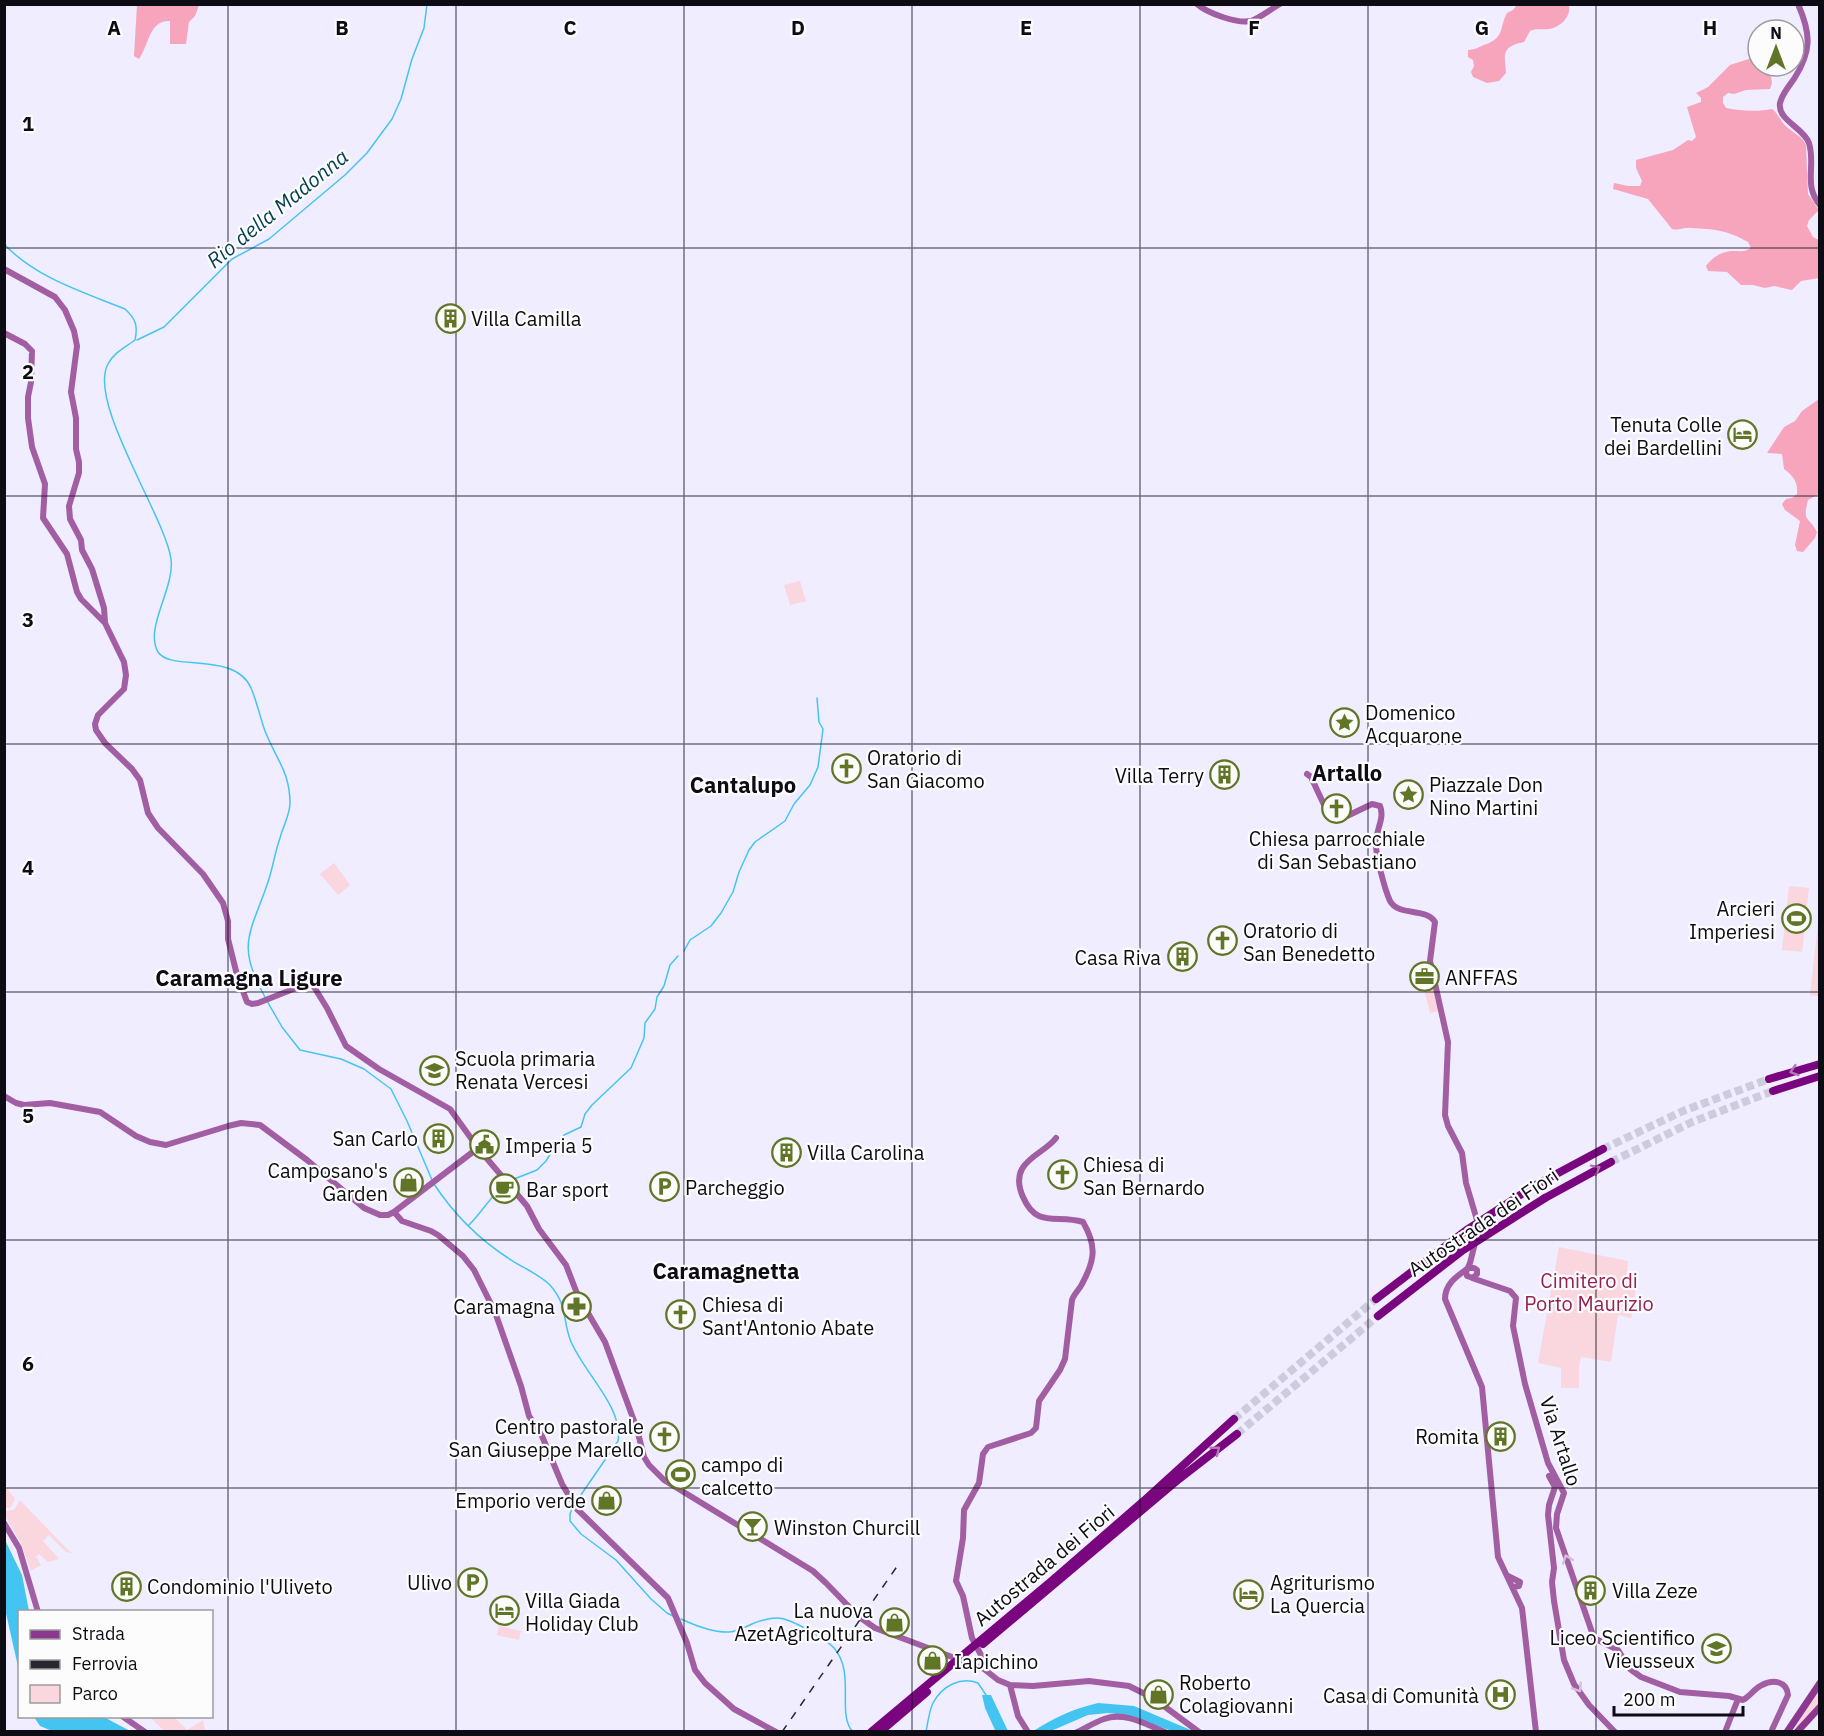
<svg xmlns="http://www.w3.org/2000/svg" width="1824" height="1736" viewBox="0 0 1824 1736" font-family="'IBM Plex Sans',sans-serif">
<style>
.green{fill:#fad6df}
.forest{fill:#f7a5bd}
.water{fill:#44c5f1}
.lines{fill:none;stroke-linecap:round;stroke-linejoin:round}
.stream{stroke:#44c5f1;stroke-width:1.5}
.highway-tunnel{stroke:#cdcbdc;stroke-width:8;stroke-dasharray:8 4;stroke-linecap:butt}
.secondary{stroke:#a15ea3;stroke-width:6}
.primary{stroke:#8c388f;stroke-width:7}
.highway{stroke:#79067e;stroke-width:8}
.rail{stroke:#28262f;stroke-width:1.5;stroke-dasharray:8 8;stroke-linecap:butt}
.highway-bridge{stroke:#79067e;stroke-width:8}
.oneway{stroke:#b475b7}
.oneway2{stroke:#d8bdd8}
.grid{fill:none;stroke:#0d0b13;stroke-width:1.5;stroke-opacity:0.55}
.labels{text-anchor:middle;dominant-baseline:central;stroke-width:4.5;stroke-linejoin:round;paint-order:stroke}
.poi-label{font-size:20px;fill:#0d0b13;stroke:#fcfcfc;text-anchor:start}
.street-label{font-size:20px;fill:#0d0b13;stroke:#fcfcfc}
.park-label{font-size:20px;fill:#962253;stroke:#fcfcfc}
.water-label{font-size:21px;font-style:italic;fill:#033e50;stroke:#fcfcfc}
.quarter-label{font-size:22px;font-weight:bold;fill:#0d0b13;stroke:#fcfcfc}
.grid-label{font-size:20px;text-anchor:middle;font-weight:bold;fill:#0d0b13;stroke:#fcfcfc;stroke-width:4.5;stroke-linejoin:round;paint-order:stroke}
</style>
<rect width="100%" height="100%" fill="#efedff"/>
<path class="green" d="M 800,581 L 806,601 L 790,605 L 784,585 Z
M 334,863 L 350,885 L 338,895 L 320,874 Z
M 1789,886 L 1809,888 L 1802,952 L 1782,950 Z
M 1819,915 L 1820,996 L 1819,996 L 1810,995 Z
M 1432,983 L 1439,1011 L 1430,1013 L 1423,985 Z
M 1559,1247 L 1628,1261 L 1627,1274 L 1638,1277 L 1631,1318 L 1618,1315 L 1611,1362 L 1581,1357 L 1579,1367 L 1579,1388 L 1561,1388 L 1561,1368 L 1538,1363 Z
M 673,1461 L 696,1476 L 687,1489 L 665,1474 Z
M 5,1486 L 15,1499 L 10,1508 L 6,1508 L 5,1506 Z
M 20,1500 L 68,1550 L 73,1553 L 66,1552 L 49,1535 L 43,1541 L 59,1559 L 48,1562 L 39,1554 L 36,1557 L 41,1565 L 31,1571 L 20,1541 L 5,1516 L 5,1511 L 14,1510 Z
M 499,1626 L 521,1631 L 519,1640 L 497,1635 Z
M 1819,1690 L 1819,1705 L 1798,1727 L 1796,1725 Z
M 152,1717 L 174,1717 L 187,1730 L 203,1720 L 205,1731 L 164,1731 L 151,1718 Z"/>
<path class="forest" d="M 137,5 L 199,5 L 195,16 L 189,22 L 186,44 L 170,44 L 170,21 C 149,20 149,45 139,59 L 134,56 Z
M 1517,5 L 1569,5 C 1571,16 1562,27 1549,29 C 1542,30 1537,28 1530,31 L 1524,42 C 1500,47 1505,55 1506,73 L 1499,81 L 1487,83 L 1473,77 L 1471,72 L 1474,66 L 1473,60 L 1468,57 L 1468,50 C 1476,50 1480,46 1487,44 C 1505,36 1499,28 1507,13 L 1513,10 Z
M 1758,56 L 1758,66 L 1779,66 L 1771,77 L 1772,83 L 1770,89 L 1746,90 L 1734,94 L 1728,93 L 1723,97 L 1723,103 L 1726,108 C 1741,111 1758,112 1772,109 C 1779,114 1781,123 1788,128 C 1795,134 1802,136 1806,145 L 1808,194 L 1819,210 L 1809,220 L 1807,226 L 1813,237 L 1819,240 L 1819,278 L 1801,281 L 1792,290 L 1774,286 L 1765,288 L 1753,285 L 1741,285 L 1727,272 L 1708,271 L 1706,266 C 1710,260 1719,253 1726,252 C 1735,249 1743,254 1751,248 L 1748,242 C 1727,230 1714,229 1691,228 C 1684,227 1679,231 1672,229 L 1648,199 L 1613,189 L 1614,183 L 1628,186 L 1640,186 L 1642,181 L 1636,168 L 1636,160 L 1673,150 L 1688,140 L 1692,141 L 1696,137 L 1687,107 L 1701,102 L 1701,98 L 1696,93 L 1708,87 L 1730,65 Z
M 1819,399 L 1820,474 L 1818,482 L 1819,494 L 1808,500 C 1802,524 1809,515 1817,532 L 1815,538 L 1803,552 L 1797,551 L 1795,545 L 1800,521 L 1785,510 L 1782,504 L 1786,499 L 1792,498 L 1797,494 C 1798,481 1793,476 1784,469 L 1782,454 L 1767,453 L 1784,427 L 1795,421 L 1802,411 Z"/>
<path class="water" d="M 5,1540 L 22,1575 L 29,1611 L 20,1612 L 19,1671 L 5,1609 Z
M 982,1695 L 991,1695 L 1008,1731 L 995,1730 L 985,1708 Z
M 1098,1703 L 1134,1706 L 1193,1731 L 1172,1731 L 1126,1715 L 1108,1713 L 1088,1715 L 1051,1731 L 1032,1732 C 1053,1718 1073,1709 1098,1703 Z
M 34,1717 L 104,1717 L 130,1731 L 52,1731 L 40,1726 Z"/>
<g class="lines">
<path class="stream" d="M 4,244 C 36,278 83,292 125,309 C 136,319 138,326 135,340 C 126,347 113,353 108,364 C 87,402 165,516 171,559 C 175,588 144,628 158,652 C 171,672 235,651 251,688 C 257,702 260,717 265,731 C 276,759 290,772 290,803 C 290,815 283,826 280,838 C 275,852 273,867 268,882 C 251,933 235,944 265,997
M 137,340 L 164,327 L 232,259 L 269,239 L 345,175 L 367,153 L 392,119 L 401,99 L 412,59 L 424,28 L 427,4
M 684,951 L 690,940 L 711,926 L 721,913 L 733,892 L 739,872 L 749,850 L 755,842 L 785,821 L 794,804 L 810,785 L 818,767 L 823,729 L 819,722 L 817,698
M 267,1001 L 282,1027 L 300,1050 L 341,1059 L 364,1069 L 391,1089 L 407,1121 L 432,1180
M 509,1181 L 537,1170 L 546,1161 L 553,1149 L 564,1135 L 581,1127 L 585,1114 L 592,1105 L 631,1068 L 644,1038 L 645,1023 L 655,1009 L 657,997 L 664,986 L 670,965 L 678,956
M 434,1184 C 453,1213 479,1239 508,1258 C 521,1267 539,1274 550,1285 C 568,1306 562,1317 570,1339 C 581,1370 624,1407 618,1441 L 576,1502
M 469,1225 C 482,1212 491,1196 505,1184
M 573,1506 L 570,1514 L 570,1521 L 581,1534 L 616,1560 L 651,1599 L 667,1613 L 673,1616
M 681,1619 C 694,1625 714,1633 729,1632 C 742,1631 752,1622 764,1620 C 771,1618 780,1617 787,1620 C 799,1624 826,1639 834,1648 C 856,1673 836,1714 853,1732
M 926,1732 C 928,1722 929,1711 933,1703 C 942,1686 961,1676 978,1683 L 986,1695"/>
<path class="highway-tunnel" d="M 1603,1149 L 1683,1111 L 1769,1079
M 1611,1162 L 1692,1122 L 1773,1091
M 1234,1419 L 1376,1299
M 1237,1434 L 1378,1316"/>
<path class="secondary" d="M 1197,4 C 1207,13 1237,24 1251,21 C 1260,18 1271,9 1280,4
M 1798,4 C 1811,34 1812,51 1794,79 C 1789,86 1782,94 1780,103 C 1777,120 1804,128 1809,143 C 1816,166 1803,185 1820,205
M 4,269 L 55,297 L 65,310 L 74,331 L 77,346 L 71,392 L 76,418 L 76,449 L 79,462 L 79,473 L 69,506 L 70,519 L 81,540 L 82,550 L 92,569 L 104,608 L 105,622
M 4,333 L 25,344 L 32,351 L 31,382 L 28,397 L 28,418 L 32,447 L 45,484 L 43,518 L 67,554 L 77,592 L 81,599 L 105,623 L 124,662 L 126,675 L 124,689 L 98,715 L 95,724 L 96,730 L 105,743 L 132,769 L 140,780 L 148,813 L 158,828 L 203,874 L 223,903 L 228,921 L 228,939 L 237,975 L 247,1002 L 252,1004 L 258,1003 L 311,982 L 327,1008 L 346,1046 L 379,1069 L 450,1109 L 478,1148 L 527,1206 L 539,1229 L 566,1265 L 578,1296 L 605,1342 L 637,1429 L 644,1457 L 649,1465 L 664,1480 L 813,1571 L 826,1583 L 858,1616 L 875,1628 L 984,1669 L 998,1680 L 1010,1685 L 1033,1686 L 1089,1681 L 1129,1686 L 1153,1698 L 1199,1732
M 1307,774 L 1311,777 L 1325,807 L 1334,817 L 1343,818 L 1372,804 L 1380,806 C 1385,818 1376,830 1376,842 C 1375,854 1385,890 1390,901 C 1399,917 1426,907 1435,922 L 1430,961 L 1448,1042 L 1445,1115 L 1448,1126 L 1462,1153 L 1466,1183 L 1479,1227 L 1470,1263 L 1466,1272 L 1467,1276 L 1473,1278 L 1477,1274 L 1477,1270 L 1474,1268 L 1469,1268
M 4,1096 L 16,1103 L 24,1105 L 50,1103 L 100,1112 L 136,1136 L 150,1142 L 166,1145 L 228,1126 L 241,1123 L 260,1125 L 307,1160 L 364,1208 L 380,1215 L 388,1215 L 394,1212 L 478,1148
M 394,1212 L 402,1221 L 431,1231 L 438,1235 L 463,1256 L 474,1270 L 495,1312 L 521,1386 L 529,1416 L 542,1436 L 562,1484 L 577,1509 L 668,1598 L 687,1643 L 695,1670 L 705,1683 L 734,1709 L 776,1732
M 1467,1269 C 1456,1277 1445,1284 1445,1299 L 1482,1387 L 1498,1557 L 1522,1608 L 1536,1732
M 1472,1278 L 1510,1291 L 1516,1298 L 1513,1326 L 1525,1384 L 1548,1463 L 1564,1493 L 1557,1514 L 1556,1528 L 1594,1638 L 1618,1650 L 1630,1669 L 1641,1677 L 1680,1692 L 1729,1696 L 1743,1700 C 1750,1696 1755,1688 1762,1685 C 1773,1679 1787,1681 1788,1695 L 1771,1732
M 1549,1476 L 1555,1487 L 1549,1505 L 1548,1515 L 1554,1568 L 1552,1582 L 1554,1601 L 1564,1660 L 1574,1684 L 1589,1705 L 1615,1732
M 4,1523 L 19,1548 L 38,1612
M 1508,1576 L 1520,1582 L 1519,1586 L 1514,1587
M 984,1669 L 981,1655 L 972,1638 L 963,1596 L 956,1581 L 963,1538 L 964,1510 L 979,1483 L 983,1454 L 988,1447 L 1031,1433 L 1036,1428 L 1039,1401 L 1060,1370 L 1065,1359 L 1072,1300 C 1074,1294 1079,1290 1082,1284 C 1095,1260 1097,1246 1083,1222 C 1056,1214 1037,1229 1023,1197 C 1019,1188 1017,1178 1022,1169 C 1029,1156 1047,1150 1056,1138
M 1010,1685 L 1018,1716 L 1028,1732
M 122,1716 L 145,1732
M 1077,1732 C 1086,1728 1095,1722 1104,1719 C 1124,1711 1147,1725 1165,1732
M 1725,1732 L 1738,1699"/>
<path class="primary" d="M 1787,1732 L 1820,1683
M 1797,1732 L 1820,1707"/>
<path class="highway" d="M 1769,1079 L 1820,1064
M 1773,1091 L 1820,1076
M 1534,1186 L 1603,1149
M 1545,1198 L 1611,1162
M 1055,1578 L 1147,1498 L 1234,1419
M 983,1644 L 1179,1479 L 1237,1434"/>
<path class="rail" d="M 782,1732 L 898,1565"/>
<path class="highway-bridge" d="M 1376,1299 L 1468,1229 L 1534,1186
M 1378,1316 L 1463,1250 L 1545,1198
M 871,1732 L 1055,1578
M 880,1732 L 927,1692"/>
</g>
<defs><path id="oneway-chevron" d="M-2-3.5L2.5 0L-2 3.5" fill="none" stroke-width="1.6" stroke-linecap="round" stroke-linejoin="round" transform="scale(1.5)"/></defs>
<g class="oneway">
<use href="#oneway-chevron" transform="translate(1794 1071) rotate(163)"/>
<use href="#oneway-chevron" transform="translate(1596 1169) rotate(-27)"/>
<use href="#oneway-chevron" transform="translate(1216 1450) rotate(-38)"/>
</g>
<g class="oneway2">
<use href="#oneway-chevron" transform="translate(1567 1559) rotate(-111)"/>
<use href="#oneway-chevron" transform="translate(1578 1688) rotate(57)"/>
</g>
<path class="grid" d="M 228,4 L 228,1732M 456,4 L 456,1732M 684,4 L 684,1732M 912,4 L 912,1732M 1140,4 L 1140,1732M 1368,4 L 1368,1732M 1596,4 L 1596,1732M 4,248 L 1820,248M 4,496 L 1820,496M 4,744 L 1820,744M 4,992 L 1820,992M 4,1240 L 1820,1240M 4,1488 L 1820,1488"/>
<defs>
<symbol id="building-ring" viewBox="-11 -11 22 22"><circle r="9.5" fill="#fcfcfc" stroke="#607525" stroke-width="1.5"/><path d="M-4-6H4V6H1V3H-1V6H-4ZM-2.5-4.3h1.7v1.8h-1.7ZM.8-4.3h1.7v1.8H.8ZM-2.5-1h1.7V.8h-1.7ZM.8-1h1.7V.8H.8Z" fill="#607525"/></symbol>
<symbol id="hotel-ring" viewBox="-11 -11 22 22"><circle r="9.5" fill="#fcfcfc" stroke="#607525" stroke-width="1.5"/><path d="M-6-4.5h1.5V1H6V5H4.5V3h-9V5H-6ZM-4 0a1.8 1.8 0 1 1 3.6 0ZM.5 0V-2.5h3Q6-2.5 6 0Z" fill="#607525"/></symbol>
<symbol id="sight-ring" viewBox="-11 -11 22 22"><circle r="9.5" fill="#fcfcfc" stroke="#607525" stroke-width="1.5"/><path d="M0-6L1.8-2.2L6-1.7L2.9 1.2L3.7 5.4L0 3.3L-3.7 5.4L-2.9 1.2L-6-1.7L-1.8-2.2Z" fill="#607525"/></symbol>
<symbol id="church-ring" viewBox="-11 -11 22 22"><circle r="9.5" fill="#fcfcfc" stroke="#607525" stroke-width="1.5"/><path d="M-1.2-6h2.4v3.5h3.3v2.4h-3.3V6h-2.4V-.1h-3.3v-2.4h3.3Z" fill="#607525"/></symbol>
<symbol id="stadium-ring" viewBox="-11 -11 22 22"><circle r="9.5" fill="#fcfcfc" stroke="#607525" stroke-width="1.5"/><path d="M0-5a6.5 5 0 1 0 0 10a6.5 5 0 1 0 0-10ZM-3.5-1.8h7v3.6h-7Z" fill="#607525"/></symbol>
<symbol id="office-ring" viewBox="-11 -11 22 22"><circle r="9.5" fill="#fcfcfc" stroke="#607525" stroke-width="1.5"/><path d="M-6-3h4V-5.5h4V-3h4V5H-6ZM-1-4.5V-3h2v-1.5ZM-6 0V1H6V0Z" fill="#607525"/></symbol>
<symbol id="school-ring" viewBox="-11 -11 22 22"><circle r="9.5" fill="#fcfcfc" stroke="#607525" stroke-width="1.5"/><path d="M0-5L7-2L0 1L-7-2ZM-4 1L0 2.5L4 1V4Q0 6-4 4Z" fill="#607525"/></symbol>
<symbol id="civic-ring" viewBox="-11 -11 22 22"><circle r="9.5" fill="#fcfcfc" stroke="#607525" stroke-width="1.5"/><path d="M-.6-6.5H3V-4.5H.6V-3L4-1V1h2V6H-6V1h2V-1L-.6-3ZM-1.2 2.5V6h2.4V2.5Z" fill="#607525"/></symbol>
<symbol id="shop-ring" viewBox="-11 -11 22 22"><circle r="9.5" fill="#fcfcfc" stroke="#607525" stroke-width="1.5"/><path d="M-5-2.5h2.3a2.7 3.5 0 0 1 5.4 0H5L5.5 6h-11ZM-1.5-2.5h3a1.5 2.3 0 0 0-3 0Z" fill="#607525"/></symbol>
<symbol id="parking-ring" viewBox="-11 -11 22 22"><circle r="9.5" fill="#fcfcfc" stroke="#607525" stroke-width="1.5"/><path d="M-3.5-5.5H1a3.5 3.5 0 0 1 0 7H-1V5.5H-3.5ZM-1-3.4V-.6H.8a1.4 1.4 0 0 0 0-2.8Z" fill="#607525"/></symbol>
<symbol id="cafe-ring" viewBox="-11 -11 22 22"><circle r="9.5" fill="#fcfcfc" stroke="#607525" stroke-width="1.5"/><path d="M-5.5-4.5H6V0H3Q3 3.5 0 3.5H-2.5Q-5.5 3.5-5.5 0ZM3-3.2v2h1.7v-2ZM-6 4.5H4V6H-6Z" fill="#607525"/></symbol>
<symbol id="pharmacy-ring" viewBox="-11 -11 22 22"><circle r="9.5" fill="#fcfcfc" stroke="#607525" stroke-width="1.5"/><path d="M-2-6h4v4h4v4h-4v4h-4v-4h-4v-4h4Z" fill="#607525"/></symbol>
<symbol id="bar-ring" viewBox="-11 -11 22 22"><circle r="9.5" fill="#fcfcfc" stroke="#607525" stroke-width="1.5"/><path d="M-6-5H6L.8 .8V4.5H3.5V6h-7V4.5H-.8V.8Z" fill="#607525"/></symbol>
<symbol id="university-ring" viewBox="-11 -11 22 22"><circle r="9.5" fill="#fcfcfc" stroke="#607525" stroke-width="1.5"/><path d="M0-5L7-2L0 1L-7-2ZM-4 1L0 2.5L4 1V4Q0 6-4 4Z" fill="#607525"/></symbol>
<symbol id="hospital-ring" viewBox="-11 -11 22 22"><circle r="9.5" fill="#fcfcfc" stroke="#607525" stroke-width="1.5"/><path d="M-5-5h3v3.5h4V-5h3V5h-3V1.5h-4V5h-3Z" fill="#607525"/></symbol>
</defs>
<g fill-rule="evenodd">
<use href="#building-ring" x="434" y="302" width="33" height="33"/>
<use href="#hotel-ring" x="1726" y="418" width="33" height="33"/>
<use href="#sight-ring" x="1328" y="706" width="33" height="33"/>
<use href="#church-ring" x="830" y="752" width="33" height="33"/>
<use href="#building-ring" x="1208" y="758" width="33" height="33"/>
<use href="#sight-ring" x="1392" y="778" width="33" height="33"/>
<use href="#church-ring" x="1320" y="792" width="33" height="33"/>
<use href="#stadium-ring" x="1780" y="902" width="33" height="33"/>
<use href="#church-ring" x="1206" y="924" width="33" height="33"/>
<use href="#building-ring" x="1166" y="940" width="33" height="33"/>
<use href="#office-ring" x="1408" y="960" width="33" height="33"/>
<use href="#school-ring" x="418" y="1054" width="33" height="33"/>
<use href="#building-ring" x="422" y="1122" width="33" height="33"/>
<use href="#civic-ring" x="468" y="1128" width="33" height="33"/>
<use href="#building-ring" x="770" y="1136" width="33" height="33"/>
<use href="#church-ring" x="1046" y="1158" width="33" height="33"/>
<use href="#shop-ring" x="392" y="1166" width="33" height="33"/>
<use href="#parking-ring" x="648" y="1170" width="33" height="33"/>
<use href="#cafe-ring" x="488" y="1172" width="33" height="33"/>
<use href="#pharmacy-ring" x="560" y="1290" width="33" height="33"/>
<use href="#church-ring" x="664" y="1298" width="33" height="33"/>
<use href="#building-ring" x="1484" y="1420" width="33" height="33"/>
<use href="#church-ring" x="648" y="1420" width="33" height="33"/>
<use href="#stadium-ring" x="664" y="1458" width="33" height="33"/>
<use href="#shop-ring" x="590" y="1484" width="33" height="33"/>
<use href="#bar-ring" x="736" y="1510" width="33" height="33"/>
<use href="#parking-ring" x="456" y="1566" width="33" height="33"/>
<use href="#building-ring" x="110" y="1570" width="33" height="33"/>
<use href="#building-ring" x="1574" y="1574" width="33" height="33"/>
<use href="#hotel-ring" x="1232" y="1578" width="33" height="33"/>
<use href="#hotel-ring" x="488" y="1594" width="33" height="33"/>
<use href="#shop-ring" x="878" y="1606" width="33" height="33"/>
<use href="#university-ring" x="1700" y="1632" width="33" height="33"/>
<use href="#shop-ring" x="916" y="1644" width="33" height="33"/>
<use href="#shop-ring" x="1142" y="1678" width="33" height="33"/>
<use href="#hospital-ring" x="1484" y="1678" width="33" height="33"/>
</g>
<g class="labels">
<g class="poi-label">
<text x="471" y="318">Villa Camilla</text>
<text x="1722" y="424" text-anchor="end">Tenuta Colle<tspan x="1722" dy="23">dei Bardellini</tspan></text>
<text x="1365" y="712">Domenico<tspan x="1365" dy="23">Acquarone</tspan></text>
<text x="867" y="757">Oratorio di<tspan x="867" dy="23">San Giacomo</tspan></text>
<text x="1204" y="775" text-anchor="end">Villa Terry</text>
<text x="1429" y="784">Piazzale Don<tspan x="1429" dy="23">Nino Martini</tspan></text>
<text x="1337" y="838" text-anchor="middle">Chiesa parrocchiale<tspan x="1337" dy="23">di San Sebastiano</tspan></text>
<text x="1775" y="908" text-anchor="end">Arcieri<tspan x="1775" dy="23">Imperiesi</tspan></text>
<text x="1243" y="930">Oratorio di<tspan x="1243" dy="23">San Benedetto</tspan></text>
<text x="1161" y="957" text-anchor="end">Casa Riva</text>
<text x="1445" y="977">ANFFAS</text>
<text x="455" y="1058">Scuola primaria<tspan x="455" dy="23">Renata Vercesi</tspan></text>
<text x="418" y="1138" text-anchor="end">San Carlo</text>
<text x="505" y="1145">Imperia 5</text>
<text x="807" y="1152">Villa Carolina</text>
<text x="1083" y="1164">Chiesa di<tspan x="1083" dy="23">San Bernardo</tspan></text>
<text x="388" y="1170" text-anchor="end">Camposano's<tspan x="388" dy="23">Garden</tspan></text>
<text x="685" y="1187">Parcheggio</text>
<text x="526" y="1189">Bar sport</text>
<text x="702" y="1304">Chiesa di<tspan x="702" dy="23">Sant'Antonio Abate</tspan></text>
<text x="555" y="1306" text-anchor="end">Caramagna</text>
<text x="644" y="1426" text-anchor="end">Centro pastorale<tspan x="644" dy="23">San Giuseppe Marello</tspan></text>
<text x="1479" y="1436" text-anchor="end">Romita</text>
<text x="701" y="1464">campo di<tspan x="701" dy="23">calcetto</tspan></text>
<text x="586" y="1500" text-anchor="end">Emporio verde</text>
<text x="774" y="1527">Winston Churcill</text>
<text x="452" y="1582" text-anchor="end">Ulivo</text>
<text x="1270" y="1582">Agriturismo<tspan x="1270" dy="23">La Quercia</tspan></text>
<text x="147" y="1586">Condominio l'Uliveto</text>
<text x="1612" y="1590">Villa Zeze</text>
<text x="525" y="1600">Villa Giada<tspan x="525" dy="23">Holiday Club</tspan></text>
<text x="873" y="1610" text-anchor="end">La nuova<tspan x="873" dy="23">AzetAgricoltura</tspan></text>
<text x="1695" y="1637" text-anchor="end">Liceo Scientifico<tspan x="1695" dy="23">Vieusseux</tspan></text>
<text x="954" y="1661">Iapichino</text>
<text x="1179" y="1682">Roberto<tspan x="1179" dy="23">Colagiovanni</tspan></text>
<text x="1479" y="1695" text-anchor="end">Casa di Comunità</text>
</g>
<g class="street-label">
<text transform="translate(1483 1222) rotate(-34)">Autostrada dei Fiori</text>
<text transform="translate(1561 1441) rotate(72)">Via Artallo</text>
<text transform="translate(1044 1565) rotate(-40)">Autostrada dei Fiori</text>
</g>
<g class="park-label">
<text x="1589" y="1280">Cimitero di<tspan x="1589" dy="23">Porto Maurizio</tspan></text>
</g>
<g class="water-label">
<text transform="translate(277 208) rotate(-39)">Rio della Madonna</text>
</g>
<g class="quarter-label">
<text x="1347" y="772">Artallo</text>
<text x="743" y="784">Cantalupo</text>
<text x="249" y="977">Caramagna Ligure</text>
<text x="726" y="1270">Caramagnetta</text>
</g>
</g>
<g class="grid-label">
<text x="114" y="35">A</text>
<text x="342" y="35">B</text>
<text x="570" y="35">C</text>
<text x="798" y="35">D</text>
<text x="1026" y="35">E</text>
<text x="1254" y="35">F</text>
<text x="1482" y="35">G</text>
<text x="1710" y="35">H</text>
<text x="28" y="131">1</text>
<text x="28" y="379">2</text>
<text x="28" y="627">3</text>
<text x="28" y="875">4</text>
<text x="28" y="1123">5</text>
<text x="28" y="1371">6</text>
</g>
<rect width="1824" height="1736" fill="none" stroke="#0d0b13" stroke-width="12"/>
<rect x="18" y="1610" width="195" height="108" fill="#fcfcfc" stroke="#9c9c9f" stroke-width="1.5"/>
<rect x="30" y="1630" width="30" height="9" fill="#8c388f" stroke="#9c9c9f" stroke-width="1.5"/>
<text x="72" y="1640" font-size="18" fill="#0d0b13">Strada</text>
<rect x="30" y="1660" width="30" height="9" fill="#28262f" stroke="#9c9c9f" stroke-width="1.5"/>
<text x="72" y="1670" font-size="18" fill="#0d0b13">Ferrovia</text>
<rect x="30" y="1685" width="30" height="18" fill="#fad6df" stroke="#9c9c9f" stroke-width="1.5"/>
<text x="72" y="1700" font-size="18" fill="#0d0b13">Parco</text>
<g transform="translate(1776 48)"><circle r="28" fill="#fcfcfc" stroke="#9c9c9f" stroke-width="1.5"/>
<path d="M0-4.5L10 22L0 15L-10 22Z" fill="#607525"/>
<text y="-9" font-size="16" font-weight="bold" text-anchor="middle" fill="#0d0b13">N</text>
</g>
<path d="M1614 1706v9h129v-9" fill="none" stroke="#0d0b13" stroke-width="3"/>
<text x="1623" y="1706" font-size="18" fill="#0d0b13" stroke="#fcfcfc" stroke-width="4.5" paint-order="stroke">200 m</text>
</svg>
